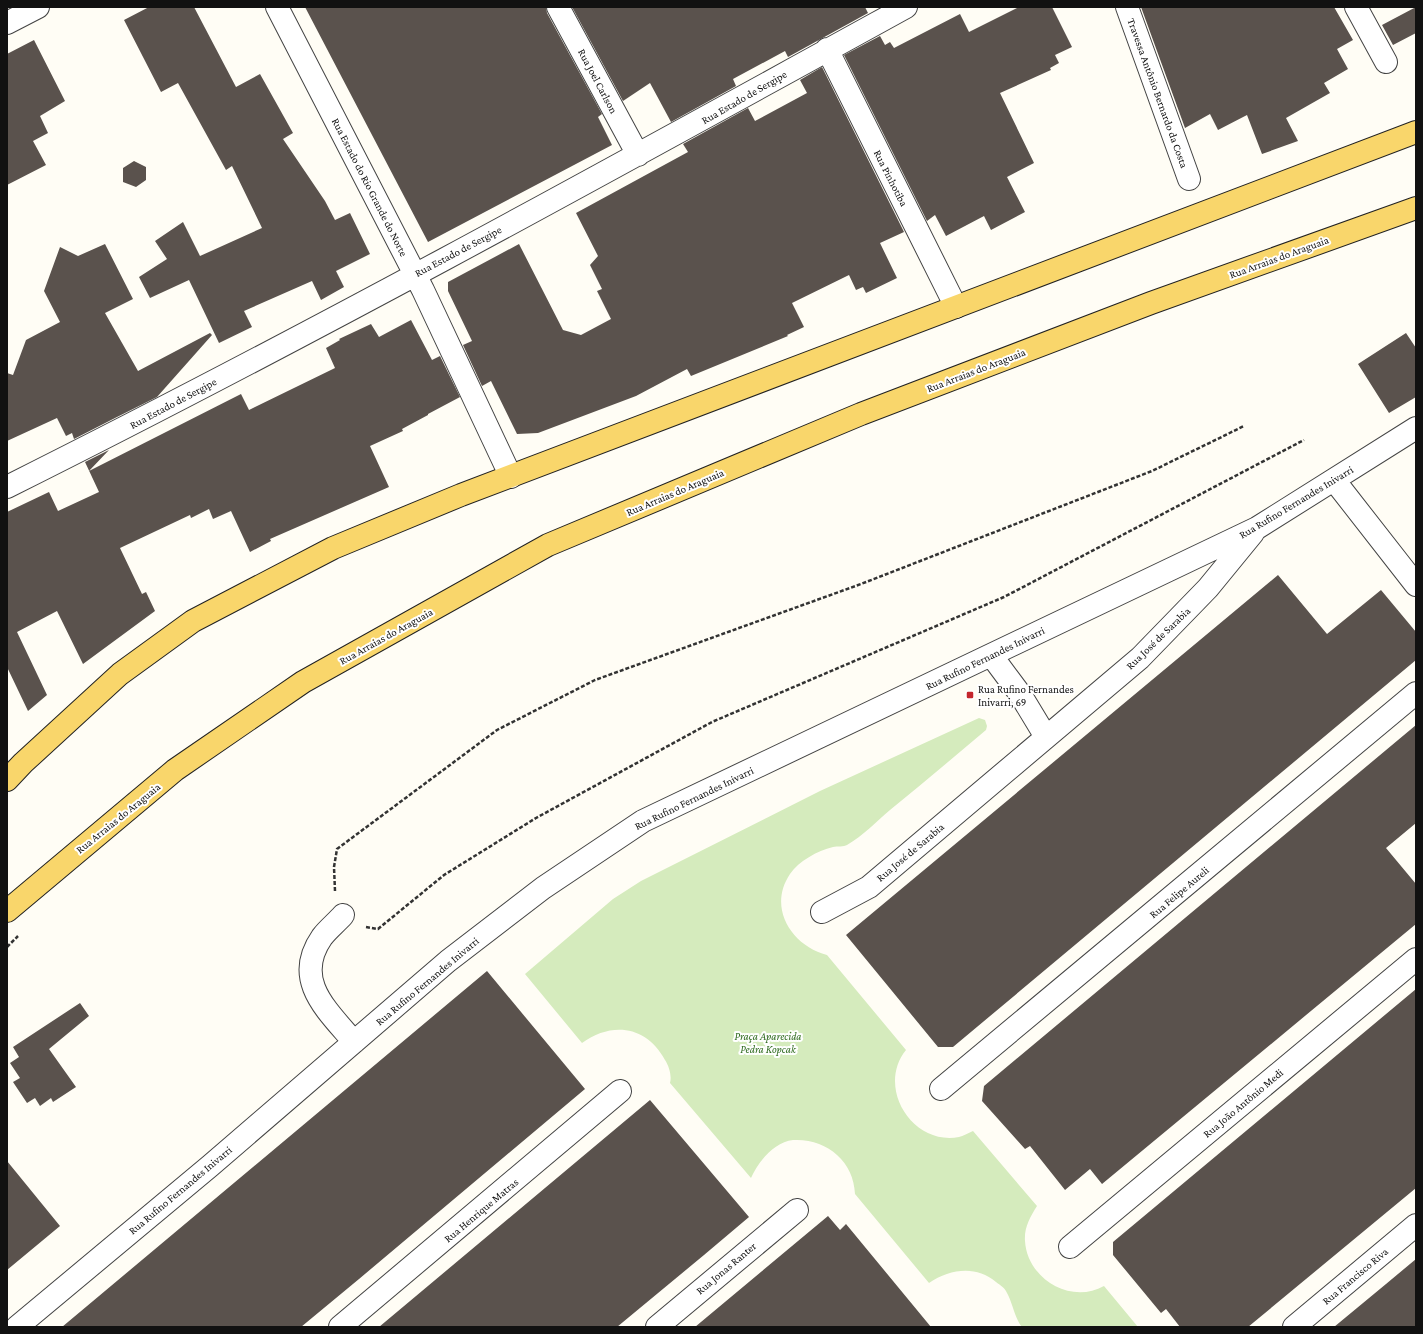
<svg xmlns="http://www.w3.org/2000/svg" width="1423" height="1334" viewBox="0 0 1423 1334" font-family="'Crimson Pro',serif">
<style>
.green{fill:#d5ebbd}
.building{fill:#5a524d}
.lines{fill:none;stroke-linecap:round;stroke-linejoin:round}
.minor-casing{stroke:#444;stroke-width:24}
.major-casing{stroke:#222;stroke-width:24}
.path{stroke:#333;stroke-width:2.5;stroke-dasharray:4 2;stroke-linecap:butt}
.minor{stroke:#fff;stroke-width:22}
.major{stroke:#f9d66b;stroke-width:22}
.poi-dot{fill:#c4262e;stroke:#fff;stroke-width:1.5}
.labels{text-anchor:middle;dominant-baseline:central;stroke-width:4;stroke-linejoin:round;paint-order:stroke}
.street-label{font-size:11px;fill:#111;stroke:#fff}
.poi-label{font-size:11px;fill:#111;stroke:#fff;text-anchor:start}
.park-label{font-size:11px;font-style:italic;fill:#2f6b1f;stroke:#fff}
</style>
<rect width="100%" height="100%" fill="#fffdf5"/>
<path class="green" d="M 979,718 L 985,720 L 987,726 L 986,730 C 954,757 922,784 890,810 C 877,821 863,836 847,845 C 844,847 837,846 833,847 C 817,851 799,861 790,874 C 767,908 792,946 827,955 L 906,1050 C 876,1087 912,1146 959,1137 C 963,1136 968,1133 973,1131 L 1037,1206 C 1030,1217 1024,1228 1025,1241 C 1027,1278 1070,1305 1104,1286 L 1138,1327 L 1022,1327 C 1015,1319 1013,1304 1007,1293 C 1005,1288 1000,1285 996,1282 C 976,1265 950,1269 929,1283 L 855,1194 C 854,1161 826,1138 793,1140 C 774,1142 758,1162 751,1178 L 670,1083 C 672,1076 669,1066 665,1060 C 647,1026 612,1021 582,1043 L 525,974 L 613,899 L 641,881 L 820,791 Z"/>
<path class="building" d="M 149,7 L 194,7 L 236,87 L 260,74 L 293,133 L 283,139 L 325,201 L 335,220 L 350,213 L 370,254 L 336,271 L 344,287 L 321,300 L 312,281 L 244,311 L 252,327 L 219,343 L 189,280 L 150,298 L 139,277 L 167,259 L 155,241 L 183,222 L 200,256 L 262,228 L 232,166 L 226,170 L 178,83 L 161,92 L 124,20 Z
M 305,7 L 546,7 L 547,13 L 602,114 L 598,117 L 612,145 L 428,242 Z
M 572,7 L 865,7 L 868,13 L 788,57 L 785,51 L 733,79 L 736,86 L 671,122 L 650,83 L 623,101 Z
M 1019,7 L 1052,7 L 1072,47 L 1055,55 L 1059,63 L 1050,68 L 1051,70 L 1000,93 L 1034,163 L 1007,177 L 1025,212 L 991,230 L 984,216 L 946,236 L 935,215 L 927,221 L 844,55 L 880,36 L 885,45 L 890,42 L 894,48 L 960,14 L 969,32 Z
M 1141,7 L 1334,7 L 1353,40 L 1337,49 L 1348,69 L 1324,83 L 1330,93 L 1286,118 L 1298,141 L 1262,154 L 1247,115 L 1218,130 L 1210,114 L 1185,128 Z
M 1416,7 L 1416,33 L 1393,45 L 1382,25 Z
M 34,40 L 65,101 L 40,116 L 48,133 L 33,141 L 46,165 L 7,185 L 7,54 Z
M 822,67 L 904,232 L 880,243 L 897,278 L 866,293 L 863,287 L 856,290 L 849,275 L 792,303 L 804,327 L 787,335 L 788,336 L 691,376 L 687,369 L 636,396 L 538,433 L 517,434 L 491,381 L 482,386 L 463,345 L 472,341 L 448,291 L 448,282 L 519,244 L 563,330 L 581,335 L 611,319 L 597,291 L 602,289 L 590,265 L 598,256 L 576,213 L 688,152 L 683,144 L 748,108 L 755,121 L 807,93 L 800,80 Z
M 134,161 L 146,167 L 146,180 L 136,187 L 123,182 L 123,168 Z
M 105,244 L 133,299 L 105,313 L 138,371 L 210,333 L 212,335 L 157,397 L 115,418 L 74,439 L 72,433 L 66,436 L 57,418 L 7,441 L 7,373 L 13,375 L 26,340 L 60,322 L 44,291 L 60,247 L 78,256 Z
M 411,320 L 432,360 L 440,356 L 460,397 L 428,414 L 428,415 L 402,429 L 403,431 L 370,446 L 389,487 L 270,539 L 271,541 L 250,552 L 231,511 L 213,519 L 209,509 L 191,518 L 190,515 L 120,548 L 142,594 L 146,592 L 155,611 L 83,664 L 57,611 L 17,632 L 47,695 L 28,711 L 7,667 L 7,512 L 49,492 L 58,511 L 99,492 L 85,462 L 109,450 L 89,471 L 241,394 L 249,410 L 335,368 L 326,348 L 340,340 L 339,339 L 371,324 L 379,337 Z
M 1406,333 L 1416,348 L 1416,397 L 1389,413 L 1358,364 Z
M 1278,575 L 1327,634 L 1381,590 L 1416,632 L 1416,660 L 953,1047 L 938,1047 L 846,935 Z
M 1416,725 L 1416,823 L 1386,848 L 1416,884 L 1416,924 L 1102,1184 L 1090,1169 L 1065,1190 L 1030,1146 L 1025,1149 L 982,1101 L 984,1086 Z
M 487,971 L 585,1089 L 359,1279 L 301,1327 L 62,1327 Z
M 1416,989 L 1416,1188 L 1248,1327 L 1180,1327 L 1166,1309 L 1161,1313 L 1113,1255 L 1113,1242 Z
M 80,1003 L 89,1016 L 49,1049 L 76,1087 L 53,1102 L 51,1098 L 40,1106 L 35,1098 L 27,1103 L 13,1082 L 20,1078 L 10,1063 L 19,1057 L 13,1047 Z
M 650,1100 L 749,1217 L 704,1255 L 617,1327 L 379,1327 Z
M 7,1161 L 60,1226 L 7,1270 Z
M 828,1216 L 840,1230 L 846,1224 L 931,1327 L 695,1327 Z
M 1416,1259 L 1416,1327 L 1334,1327 L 1386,1284 Z"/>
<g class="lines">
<defs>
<path id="minor" d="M 277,7 L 423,290 L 511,477
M 558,7 L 638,155
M 1127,7 L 1189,179
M 1356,7 L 1386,62
M 7,23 L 38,7
M 827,49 L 956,307
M 1334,480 L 1416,585
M 7,487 C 311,335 608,171 906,7
M 991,655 L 1020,694 L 1046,737
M 822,912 L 869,887 L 1140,658 L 1208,588 L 1253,533
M 343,915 C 337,922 328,929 322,937 C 292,980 327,1010 354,1042
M 941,1089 L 1416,693
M 1070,1247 L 1416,959
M 17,1327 L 210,1166 L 448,961 L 543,888 L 643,821 L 1257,528 L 1416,428
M 340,1327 L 620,1091
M 657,1327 L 797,1210
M 1294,1327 L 1416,1225"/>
<path id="major" d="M 7,780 L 23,763 L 120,674 L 193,621 L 333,548 L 461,495 L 1416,132
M 7,911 L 175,770 L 303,682 L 548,545 L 861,414 L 1151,303 L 1416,208"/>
</defs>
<use href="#minor" class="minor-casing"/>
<use href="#major" class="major-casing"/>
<path class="path" d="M 335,891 L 334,867 L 337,849 L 497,730 L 595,680 L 861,584 L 1152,471 L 1244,426
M 366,927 L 378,929 L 444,875 L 536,818 L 712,722 L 1004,597 L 1304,440
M 7,947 L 18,936"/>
<use href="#minor" class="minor"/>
<use href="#major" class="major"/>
</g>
<rect class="poi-dot" x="966" y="691" width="8" height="8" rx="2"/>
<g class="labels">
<g class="street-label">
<text transform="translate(598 81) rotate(62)">Rua Joel Carlson</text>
<text transform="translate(1158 93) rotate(70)">Travessa Antônio Bernardo da Costa</text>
<text transform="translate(744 97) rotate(-30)">Rua Estado de Sergipe</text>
<text transform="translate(891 178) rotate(63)">Rua Pinhotiba</text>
<text transform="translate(370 187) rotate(63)">Rua Estado do Rio Grande do Norte</text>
<text transform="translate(458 251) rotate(-28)">Rua Estado de Sergipe</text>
<text transform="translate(1279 257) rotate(-20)">Rua Arraias do Araguaia</text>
<text transform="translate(976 370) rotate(-21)">Rua Arraias do Araguaia</text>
<text transform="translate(173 403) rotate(-28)">Rua Estado de Sergipe</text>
<text transform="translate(675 492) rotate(-23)">Rua Arraias do Araguaia</text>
<text transform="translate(1296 502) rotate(-31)">Rua Rufino Fernandes Inivarri</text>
<text transform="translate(386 636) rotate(-29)">Rua Arraias do Araguaia</text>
<text transform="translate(1158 638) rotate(-44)">Rua José de Sarabia</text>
<text transform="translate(985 658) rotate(-26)">Rua Rufino Fernandes Inivarri</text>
<text transform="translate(694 798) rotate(-26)">Rua Rufino Fernandes Inivarri</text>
<text transform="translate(118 818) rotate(-39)">Rua Arraias do Araguaia</text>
<text transform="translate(910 852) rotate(-40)">Rua José de Sarabia</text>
<text transform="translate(1179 892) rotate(-40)">Rua Felipe Aureli</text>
<text transform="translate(427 981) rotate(-40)">Rua Rufino Fernandes Inivarri</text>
<text transform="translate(1243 1103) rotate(-40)">Rua João Antônio Medi</text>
<text transform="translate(180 1190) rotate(-40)">Rua Rufino Fernandes Inivarri</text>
<text transform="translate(481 1210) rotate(-40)">Rua Henrique Matras</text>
<text transform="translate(726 1268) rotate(-40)">Rua Jonas Ranter</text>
<text transform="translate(1355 1276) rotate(-40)">Rua Francisco Riva</text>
</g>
<g class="poi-label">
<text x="978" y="689">Rua Rufino Fernandes<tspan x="978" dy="13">Inivarri, 69</tspan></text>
</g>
<g class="park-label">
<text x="768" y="1036">Praça Aparecida<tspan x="768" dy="13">Pedra Kopcak</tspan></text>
</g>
</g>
<rect width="1423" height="1334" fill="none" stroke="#111111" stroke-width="16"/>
</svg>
